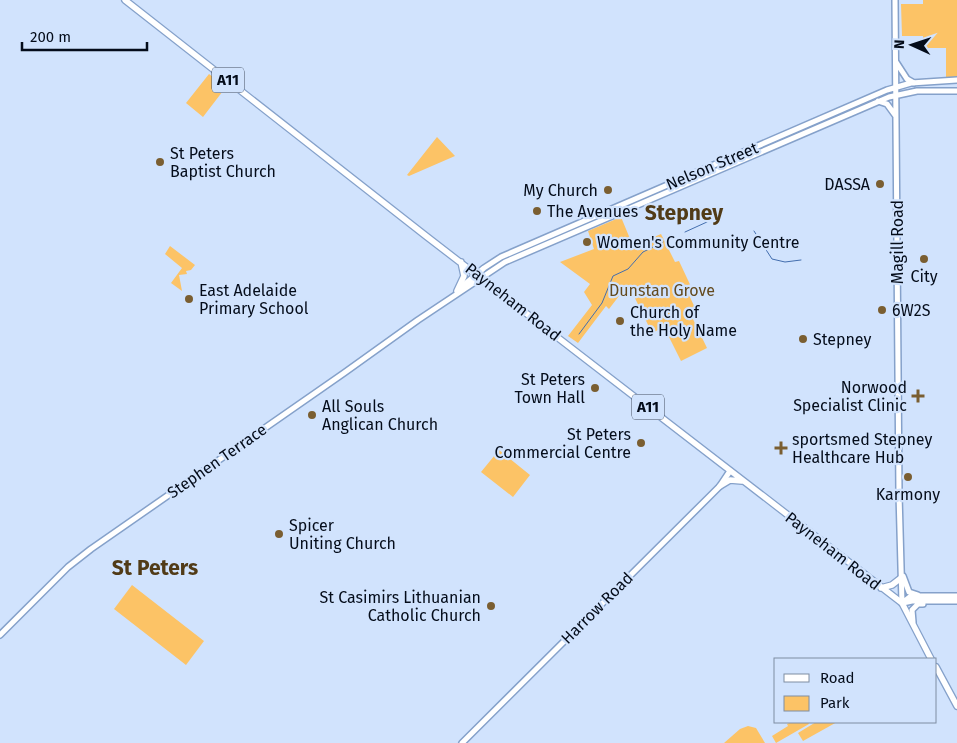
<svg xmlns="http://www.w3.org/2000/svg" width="957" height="743" viewBox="0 0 957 743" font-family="'Fira Sans',sans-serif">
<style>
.green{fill:#fcc366}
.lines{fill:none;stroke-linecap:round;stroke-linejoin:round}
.stream{stroke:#436eae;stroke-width:1}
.secondary-casing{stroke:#85a1ca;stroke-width:8}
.primary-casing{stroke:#85a1ca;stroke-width:8}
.secondary{stroke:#fff;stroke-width:5}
.primary{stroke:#fff;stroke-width:5.5}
.poi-dot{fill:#7a5e31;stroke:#d1e3fd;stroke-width:2}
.labels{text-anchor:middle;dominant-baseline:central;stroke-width:4.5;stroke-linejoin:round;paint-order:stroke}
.shield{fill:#d1e3fd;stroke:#424c5e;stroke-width:1}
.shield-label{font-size:15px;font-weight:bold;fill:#040c1a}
.poi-label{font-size:16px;fill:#040c1a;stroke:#d1e3fd;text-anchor:start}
.street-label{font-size:16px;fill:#040c1a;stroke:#d1e3fd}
.park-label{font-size:16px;fill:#634a1f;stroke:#d1e3fd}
.district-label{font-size:21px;font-weight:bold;fill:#513b17;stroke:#d1e3fd}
</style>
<rect width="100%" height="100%" fill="#d1e3fd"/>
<path class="green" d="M 923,0 L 957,0 L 957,80 L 946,80 L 946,48 L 924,48 L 923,36 L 902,36 L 901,4 L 923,4 Z
M 209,74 L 226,87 L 203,117 L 186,103 Z
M 437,137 L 455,156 L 409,176 L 407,175 Z
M 621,217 L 633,246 L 661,234 L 675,262 L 679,261 L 694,293 L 689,295 L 696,310 L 690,313 L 707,348 L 681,361 L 664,327 L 652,333 L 631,290 L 619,296 L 609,309 L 606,306 L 578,343 L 568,336 L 592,305 L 584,292 L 590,284 L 560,262 L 594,249 L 588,231 Z
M 170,246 L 195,265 L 191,270 L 186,271 L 187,274 L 179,275 L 182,291 L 171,283 L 182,268 L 165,254 Z
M 499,450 L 530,475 L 513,497 L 481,472 Z
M 132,585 L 204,641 L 186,665 L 114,609 Z
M 791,722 L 808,722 L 809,724 L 776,743 L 772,736 L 788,726 L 787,724 Z
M 816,722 L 837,722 L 803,741 L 798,733 Z
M 748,726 L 756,728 L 765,743 L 724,743 L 740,729 Z"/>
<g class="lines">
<path class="stream" d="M 754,231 L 772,259 L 785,262 L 801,260
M 685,232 L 707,222
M 579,334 L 602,303 L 613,276 L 628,269 L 643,252 L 663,242"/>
<defs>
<path id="secondary" d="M 895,0 L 899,494 L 902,603
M 896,62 L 907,79 L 914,83
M 878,101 L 887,104 L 895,115
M 459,289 L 484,268 L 501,257 L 887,90 L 911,83 L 957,80
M 903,576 L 909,592 L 918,595
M 902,603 L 911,596 L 957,596
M 903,603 L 912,601 L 957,601
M 913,622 L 912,610 L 918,604 L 923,604
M 0,635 L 68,567 L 91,549 L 344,373 L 418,320 L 505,262 L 889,97 L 917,91 L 957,91
M 462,743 L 709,497 L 720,486 L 730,471"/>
<path id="primary" d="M 125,0 L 426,236 L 902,603 L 931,659
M 457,291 L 464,276 L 461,262
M 720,486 L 730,480 L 742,481
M 881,588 L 892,585 L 901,578
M 936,667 L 957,706"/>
</defs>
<use href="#secondary" class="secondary-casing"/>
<use href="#primary" class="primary-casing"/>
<use href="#secondary" class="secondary"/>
<use href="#primary" class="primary"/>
</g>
<g class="poi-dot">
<circle cx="160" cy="162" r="5"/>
<circle cx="880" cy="184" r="5"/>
<circle cx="608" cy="190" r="5"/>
<circle cx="537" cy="211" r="5"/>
<circle cx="587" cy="242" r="5"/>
<circle cx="924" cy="259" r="5"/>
<circle cx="189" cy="299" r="5"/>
<circle cx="882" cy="310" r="5"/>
<circle cx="620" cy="321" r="5"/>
<circle cx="803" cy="339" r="5"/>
<circle cx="595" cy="388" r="5"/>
<path d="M915.5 388.5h5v5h5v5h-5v5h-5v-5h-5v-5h5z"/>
<circle cx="312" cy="415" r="5"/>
<circle cx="641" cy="443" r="5"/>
<path d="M778.5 440.5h5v5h5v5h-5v5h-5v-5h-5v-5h5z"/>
<circle cx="908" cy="477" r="5"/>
<circle cx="279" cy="534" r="5"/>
<circle cx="491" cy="606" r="5"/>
</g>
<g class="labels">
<g class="shield">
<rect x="212" y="67.5" width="32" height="25" rx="4"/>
<rect x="632" y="394.5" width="32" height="25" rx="4"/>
</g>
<g class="shield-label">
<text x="228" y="80">A11</text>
<text x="648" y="407">A11</text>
</g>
<g class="poi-label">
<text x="170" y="153">St Peters<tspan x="170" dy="18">Baptist Church</tspan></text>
<text x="870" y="184" text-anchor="end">DASSA</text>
<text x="598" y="190" text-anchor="end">My Church</text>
<text x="547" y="211">The Avenues</text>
<text x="597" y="242">Women's Community Centre</text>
<text x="924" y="276" text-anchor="middle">City</text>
<text x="199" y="290">East Adelaide<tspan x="199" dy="18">Primary School</tspan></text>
<text x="892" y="310">6W2S</text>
<text x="630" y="312">Church of<tspan x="630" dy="18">the Holy Name</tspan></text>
<text x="813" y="339">Stepney</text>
<text x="585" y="379" text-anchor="end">St Peters<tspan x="585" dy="18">Town Hall</tspan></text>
<text x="907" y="387" text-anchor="end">Norwood<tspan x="907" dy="18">Specialist Clinic</tspan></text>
<text x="322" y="406">All Souls<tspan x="322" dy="18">Anglican Church</tspan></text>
<text x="631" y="434" text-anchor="end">St Peters<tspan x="631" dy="18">Commercial Centre</tspan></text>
<text x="792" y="439">sportsmed Stepney<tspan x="792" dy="18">Healthcare Hub</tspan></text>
<text x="908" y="494" text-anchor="middle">Karmony</text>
<text x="289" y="525">Spicer<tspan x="289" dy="18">Uniting Church</tspan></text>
<text x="481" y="597" text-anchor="end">St Casimirs Lithuanian<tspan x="481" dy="18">Catholic Church</tspan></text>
</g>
<g class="street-label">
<text transform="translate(712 166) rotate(-23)">Nelson Street</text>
<text transform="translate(897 242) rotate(-90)">Magill Road</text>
<text transform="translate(513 302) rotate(38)">Payneham Road</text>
<text transform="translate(217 461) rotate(-35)">Stephen Terrace</text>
<text transform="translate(833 551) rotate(38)">Payneham Road</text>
<text transform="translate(597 608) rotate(-45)">Harrow Road</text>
</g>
<g class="park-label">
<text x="662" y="290">Dunstan Grove</text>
</g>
<g class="district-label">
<text x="684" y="213">Stepney</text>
<text x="155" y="568">St Peters</text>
</g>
</g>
<rect x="774" y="658" width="162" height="65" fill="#d1e3fd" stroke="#7f8da2"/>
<rect x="784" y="674" width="25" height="8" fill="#ffffff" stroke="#7f8da2"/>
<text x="820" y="683" font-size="15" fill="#040c1a">Road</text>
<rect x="784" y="696" width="25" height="15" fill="#fcc366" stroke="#7f8da2"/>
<text x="820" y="708" font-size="15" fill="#040c1a">Park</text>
<g transform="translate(912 45) rotate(273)" stroke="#d1e3fd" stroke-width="4" paint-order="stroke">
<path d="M0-4L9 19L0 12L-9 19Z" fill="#040c1a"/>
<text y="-8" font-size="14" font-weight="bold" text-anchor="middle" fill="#040c1a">N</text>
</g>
<path d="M22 42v8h125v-8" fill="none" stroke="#040c1a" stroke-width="2.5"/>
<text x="30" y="42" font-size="15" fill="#040c1a" stroke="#d1e3fd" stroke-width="4" paint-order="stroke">200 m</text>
</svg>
